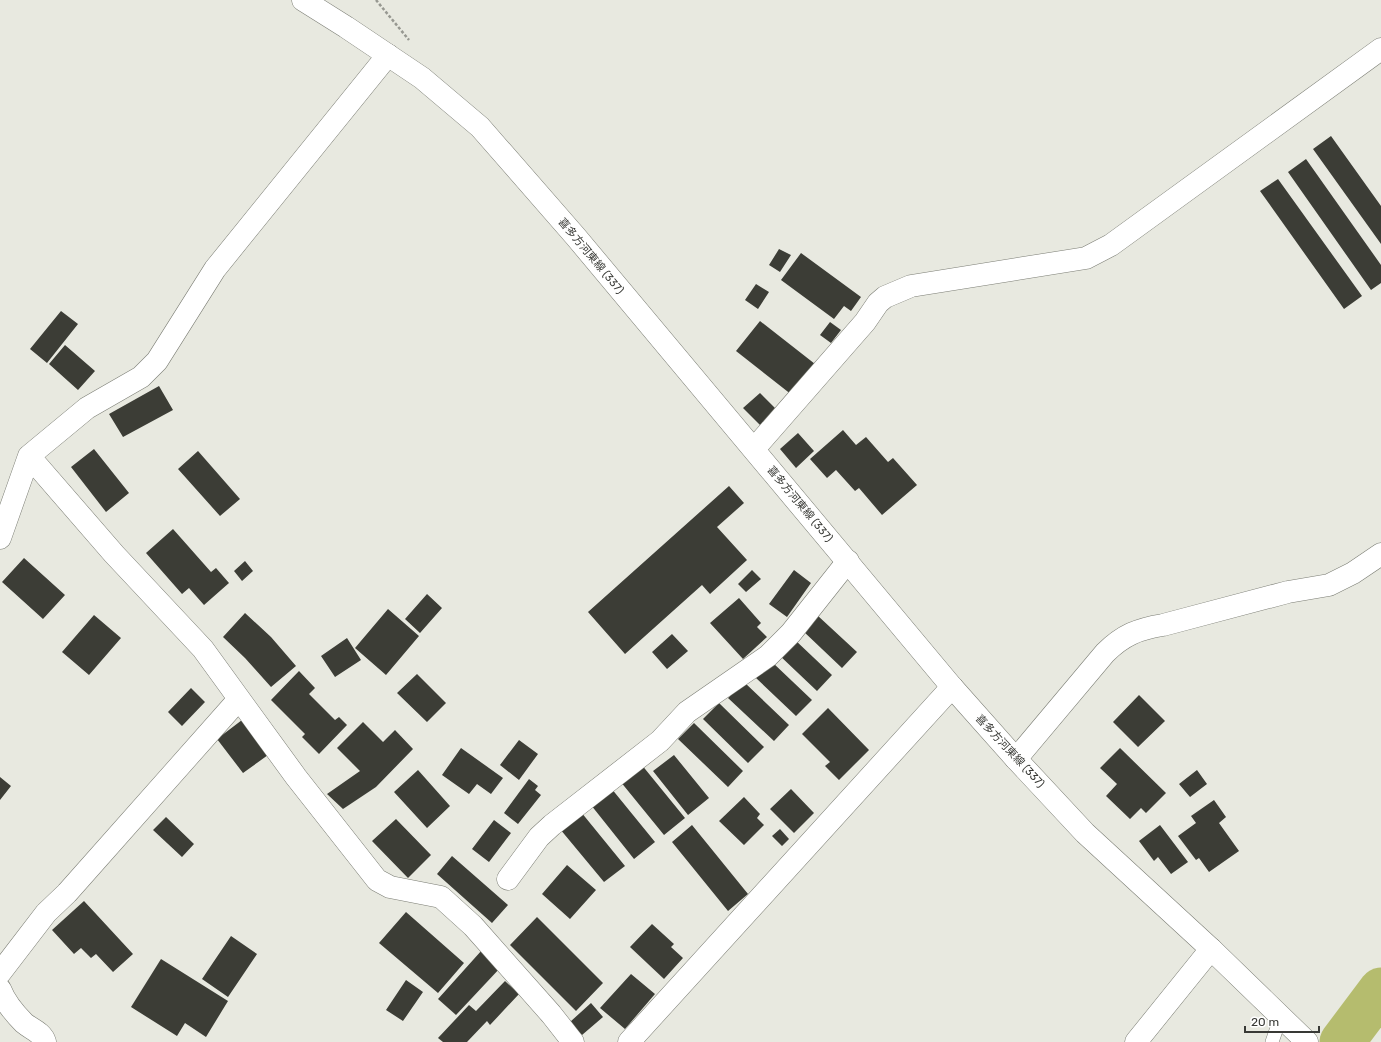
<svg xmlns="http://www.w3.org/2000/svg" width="1381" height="1042" viewBox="0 0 1381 1042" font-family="Rubik,'Noto Sans JP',sans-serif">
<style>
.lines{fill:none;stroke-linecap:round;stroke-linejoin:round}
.river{stroke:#b5bc6e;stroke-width:45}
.building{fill:#3c3d36}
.service-casing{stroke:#7b7d74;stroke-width:14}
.minor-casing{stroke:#7b7d74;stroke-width:23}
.secondary-casing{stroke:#7b7d74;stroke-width:23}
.path{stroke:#979891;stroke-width:2.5;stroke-dasharray:3 2;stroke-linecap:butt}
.service{stroke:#fff;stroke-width:13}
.minor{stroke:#fff;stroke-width:22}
.secondary{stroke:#fff;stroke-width:22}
.labels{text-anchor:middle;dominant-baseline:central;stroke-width:4;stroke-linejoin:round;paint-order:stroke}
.street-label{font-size:11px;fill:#383935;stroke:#fff}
</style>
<rect width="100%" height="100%" fill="#e8e9e0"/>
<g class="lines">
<path class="river" d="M 1342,1042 L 1381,990"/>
</g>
<path class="building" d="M 1331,136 L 1381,206 L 1381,244 L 1313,149 Z
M 1306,159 L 1381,265 L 1381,283 L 1371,290 L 1288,172 Z
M 1278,179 L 1362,296 L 1344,309 L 1260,191 Z
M 779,249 L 791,255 L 780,272 L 769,265 Z
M 801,253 L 861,297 L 851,311 L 844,306 L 834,319 L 781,280 Z
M 756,284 L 769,292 L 758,309 L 745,300 Z
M 61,311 L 78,324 L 47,363 L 30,349 Z
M 760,321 L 815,364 L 792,395 L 736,351 Z
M 830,322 L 841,330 L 831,343 L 820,335 Z
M 65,345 L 95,371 L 78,390 L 49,364 Z
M 159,386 L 173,410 L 123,437 L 109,414 Z
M 760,393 L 776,409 L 760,425 L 743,408 Z
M 843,430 L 856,445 L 866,437 L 888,462 L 893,458 L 917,485 L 882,515 L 859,488 L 855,491 L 836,470 L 827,478 L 810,459 Z
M 798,433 L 814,451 L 796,468 L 780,449 Z
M 94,449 L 129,493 L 106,512 L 71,467 Z
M 198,451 L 240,499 L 220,516 L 178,469 Z
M 729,486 L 744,503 L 717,527 L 747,560 L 710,594 L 702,585 L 625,654 L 588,612 Z
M 173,529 L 211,572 L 216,568 L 229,583 L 204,605 L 189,588 L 182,594 L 146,553 Z
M 24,558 L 65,595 L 43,619 L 2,582 Z
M 245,561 L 253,571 L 242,581 L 234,571 Z
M 752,570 L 761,579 L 746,592 L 738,584 Z
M 794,570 L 811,583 L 787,617 L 769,604 Z
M 427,594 L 442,608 L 420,633 L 405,619 Z
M 739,598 L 761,623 L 757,627 L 767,637 L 743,659 L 710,623 Z
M 388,609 L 419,636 L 386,675 L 355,648 Z
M 245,613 L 271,637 L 296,666 L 271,687 L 245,658 L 223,637 Z
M 94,615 L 121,638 L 89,675 L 62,652 Z
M 817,615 L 857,652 L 842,668 L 802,630 Z
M 672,634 L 688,651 L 667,669 L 652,652 Z
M 347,638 L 361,660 L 335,677 L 321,656 Z
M 794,639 L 832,675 L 817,691 L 778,654 Z
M 772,662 L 812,700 L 796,716 L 756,678 Z
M 299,671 L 315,688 L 309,694 L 335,720 L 339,717 L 347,725 L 319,754 L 302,737 L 305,734 L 271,700 Z
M 417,674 L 446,703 L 427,722 L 397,693 Z
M 744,682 L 789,725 L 774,741 L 728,698 Z
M 191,688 L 205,702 L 182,726 L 168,712 Z
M 1139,695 L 1165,721 L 1138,747 L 1113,722 Z
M 719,703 L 764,747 L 748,763 L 703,719 Z
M 828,708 L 869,750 L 839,780 L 825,766 L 830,762 L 802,734 Z
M 242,720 L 268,755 L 243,773 L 217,739 Z
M 363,722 L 383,742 L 395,730 L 413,749 L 376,787 L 343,809 L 327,794 L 360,771 L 337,748 Z
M 694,723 L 743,771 L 728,787 L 678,739 Z
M 519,740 L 538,754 L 519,780 L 500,765 Z
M 461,748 L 503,778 L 491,794 L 477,784 L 469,794 L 442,775 Z
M 1120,748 L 1166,793 L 1146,813 L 1141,808 L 1130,819 L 1106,796 L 1117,784 L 1100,768 Z
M 674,755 L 709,798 L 688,815 L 653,771 Z
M 641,764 L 685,818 L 664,835 L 620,781 Z
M 418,770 L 450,806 L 427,828 L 394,792 Z
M 1197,770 L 1207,784 L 1190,797 L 1179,784 Z
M 0,777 L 11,786 L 0,800 Z
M 529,779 L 538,786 L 535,790 L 541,795 L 518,824 L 504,813 Z
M 611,788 L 655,842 L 634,859 L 591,805 Z
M 791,789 L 814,813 L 794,833 L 770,809 Z
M 744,797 L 760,814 L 757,818 L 764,825 L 744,845 L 719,821 Z
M 1214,800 L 1226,817 L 1219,823 L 1239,851 L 1209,872 L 1199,858 L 1196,860 L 1178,836 L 1196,823 L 1191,816 Z
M 581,812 L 625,866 L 604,882 L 560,829 Z
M 166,817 L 194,844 L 182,857 L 153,830 Z
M 396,819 L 431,855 L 408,878 L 372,841 Z
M 494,820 L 511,833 L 489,862 L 472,849 Z
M 692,825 L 748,894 L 728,911 L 672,842 Z
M 1160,825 L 1188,862 L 1171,874 L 1158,857 L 1154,861 L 1139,841 Z
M 780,829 L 789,839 L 782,846 L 772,836 Z
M 452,856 L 508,905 L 492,923 L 437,874 Z
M 567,865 L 596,890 L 570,919 L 542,894 Z
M 84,901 L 133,954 L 113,972 L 96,954 L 91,958 L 81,948 L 74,954 L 52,930 Z
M 406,912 L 464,963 L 438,993 L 379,943 Z
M 537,917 L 603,983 L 576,1011 L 510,945 Z
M 652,924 L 674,944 L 671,947 L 683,958 L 664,979 L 630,947 Z
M 231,936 L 257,954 L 228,997 L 202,979 Z
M 482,950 L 501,967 L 456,1015 L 438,999 Z
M 161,959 L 228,1001 L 206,1037 L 185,1023 L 177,1036 L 131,1007 Z
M 631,974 L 655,994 L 625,1029 L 600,1008 Z
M 406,980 L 423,992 L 403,1021 L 386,1010 Z
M 505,981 L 519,994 L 490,1025 L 487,1021 L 467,1042 L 443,1042 L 438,1038 L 469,1005 L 476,1011 Z
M 591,1003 L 603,1017 L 582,1035 L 570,1022 Z"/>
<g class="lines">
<defs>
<path id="service" d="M 1272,1042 L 1281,1016"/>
<path id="minor" d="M 754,449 L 865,322 L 878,303 L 885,297 L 911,286 L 1086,258 L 1111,245 L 1381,49
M 29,456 L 114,554 L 203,649 L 296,777 L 377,880 L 390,887 L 441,897 L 473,926 L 551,1014 L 573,1042
M 0,538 L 29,456 L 87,408 L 141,377 L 157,361 L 215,269 L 388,55
M 1016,759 L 1105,653 C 1123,635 1138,629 1163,625 L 1288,592 L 1329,585 L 1353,573 L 1381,554
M 508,879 L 539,837 L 552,825 L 660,741 L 687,712 L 768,656 L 791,633 L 848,561
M 0,973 L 46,913 L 67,893 L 239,699
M 0,989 C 5,1002 14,1013 24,1023 C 31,1029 42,1032 45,1042
M 629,1042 L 952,687
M 1136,1042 L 1211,949"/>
<path id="secondary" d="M 303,0 L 346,27 L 422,78 L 480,127 L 576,237 L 952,687 L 1016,759 L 1085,833 L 1211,949 L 1307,1042"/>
</defs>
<use href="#service" class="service-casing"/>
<use href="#minor" class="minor-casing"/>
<use href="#secondary" class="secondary-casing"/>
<path class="path" d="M 376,0 L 409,40"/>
<use href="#service" class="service"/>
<use href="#minor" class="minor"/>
<use href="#secondary" class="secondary"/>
</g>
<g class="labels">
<g class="street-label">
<text transform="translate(591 256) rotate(50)">喜多方河東線 (337)</text>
<text transform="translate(800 504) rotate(50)">喜多方河東線 (337)</text>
<text transform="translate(1010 751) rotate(47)">喜多方河東線 (337)</text>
</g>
</g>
<path d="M1245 1026v6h74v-6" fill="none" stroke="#383935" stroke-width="2"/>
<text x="1251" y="1026" font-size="12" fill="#383935" stroke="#ffffff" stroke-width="3" paint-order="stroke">20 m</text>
</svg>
